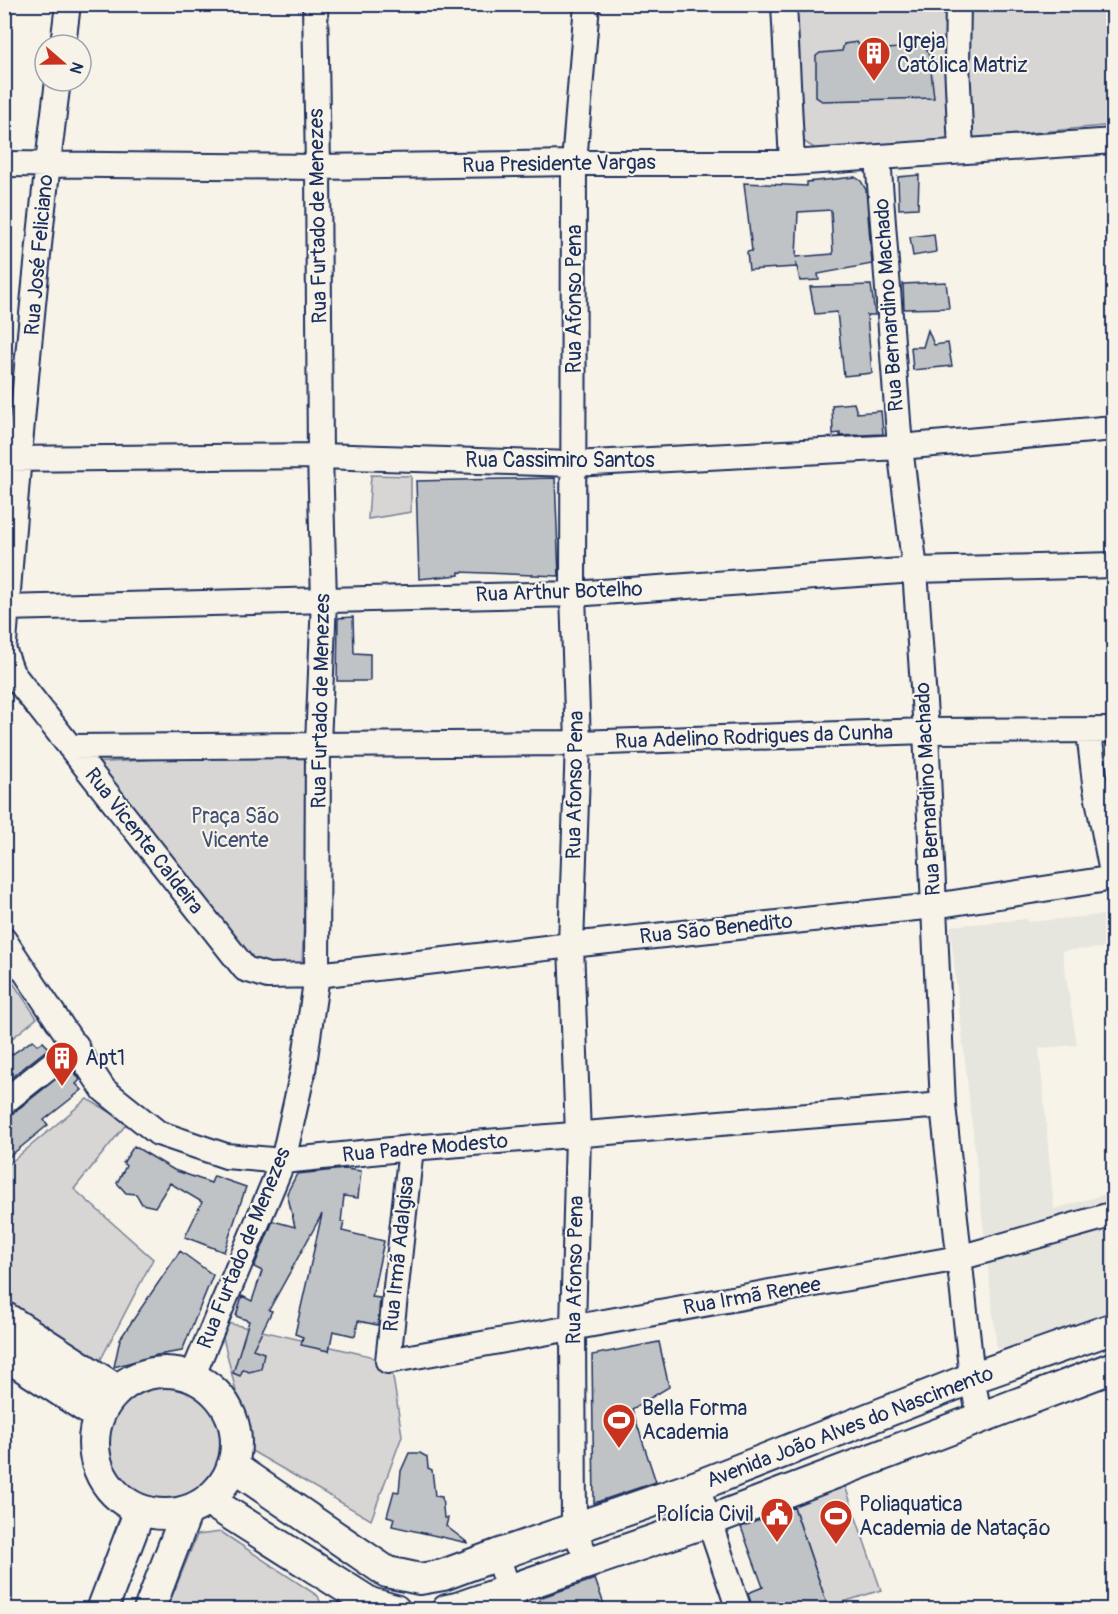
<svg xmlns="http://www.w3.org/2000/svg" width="1118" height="1614" viewBox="0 0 1118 1614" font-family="Pangolin,sans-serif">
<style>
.built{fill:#e6e5de}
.green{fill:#d7d6d4;stroke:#798299;stroke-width:1.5}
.building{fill:#c0c3c5;stroke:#1b2f5e;stroke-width:1.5;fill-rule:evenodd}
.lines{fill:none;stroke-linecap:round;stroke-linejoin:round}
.minor-casing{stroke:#1b2f5e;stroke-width:28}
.major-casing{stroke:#1b2f5e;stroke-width:34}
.minor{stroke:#f7f3e8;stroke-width:24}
.major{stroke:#f7f3e8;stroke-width:30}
.labels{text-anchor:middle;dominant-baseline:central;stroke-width:4.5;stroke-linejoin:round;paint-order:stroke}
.poi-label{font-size:21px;fill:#1b2f5e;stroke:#f7f3e8;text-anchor:start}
.street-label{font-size:21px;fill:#1b2f5e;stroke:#f7f3e8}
.park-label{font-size:21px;fill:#415076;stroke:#f7f3e8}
</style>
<rect width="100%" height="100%" fill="#f7f3e8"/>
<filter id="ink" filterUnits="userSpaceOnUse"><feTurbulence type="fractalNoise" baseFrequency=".0167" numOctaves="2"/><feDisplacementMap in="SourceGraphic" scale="12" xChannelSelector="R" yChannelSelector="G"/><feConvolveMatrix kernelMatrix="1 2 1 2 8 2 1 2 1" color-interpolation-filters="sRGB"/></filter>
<g filter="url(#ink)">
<path class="built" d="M 1113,914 L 1113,947 L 1062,951 L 1077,1045 L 1039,1048 L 1054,1209 L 1113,1192 L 1113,1321 L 1094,1329 L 997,1349 L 950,926 L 1027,919 L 1028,922 Z"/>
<path class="green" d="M 794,5 L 1113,5 L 1113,125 L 893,146 L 817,150 L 797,137 Z
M 371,475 L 411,476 L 411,512 L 368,519 Z
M 311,750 L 302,965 L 248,963 L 93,763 Z
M 5,971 L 37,1018 L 5,1044 L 4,1044 Z
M 87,1099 L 128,1122 L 74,1189 L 153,1259 L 100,1361 L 5,1299 L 4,1168 Z
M 219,1321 L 370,1356 L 392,1370 L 402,1436 L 371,1520 L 250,1450 Z
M104 1442a60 60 0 1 1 120 0a60 60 0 1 1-120 0Z
M 844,1483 L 881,1590 L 828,1607 L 792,1500 Z
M 221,1532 L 318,1596 L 323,1609 L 167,1609 L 197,1535 Z"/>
<path class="building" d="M 857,42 L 863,51 L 923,46 L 929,52 L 934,98 L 822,101 L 816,97 L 816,56 L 820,53 L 842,51 L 844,44 Z
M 919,175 L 918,208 L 899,209 L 898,177 Z
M 855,177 L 861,181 L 866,190 L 872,264 L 818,274 L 819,280 L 800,281 L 796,262 L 796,267 L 749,270 L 747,252 L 752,251 L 744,183 L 807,186 L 807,182 ZM 831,210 L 833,254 L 796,257 L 798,212 Z
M 934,234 L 936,252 L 913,256 L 910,237 Z
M 946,282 L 949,308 L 904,309 L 903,284 Z
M 871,285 L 875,315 L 867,315 L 872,373 L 844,376 L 837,312 L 815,314 L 810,287 Z
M 928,330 L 934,345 L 948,343 L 952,366 L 913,370 L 911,347 L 923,347 Z
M 854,403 L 857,413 L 881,411 L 883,434 L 840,436 L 840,433 L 833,434 L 832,405 Z
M 555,478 L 559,576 L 459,572 L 459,575 L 419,579 L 416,481 Z
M 353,617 L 354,653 L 370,654 L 370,681 L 337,681 L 338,618 Z
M 33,1040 L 38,1045 L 43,1042 L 49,1048 L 4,1083 L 4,1060 Z
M 71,1067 L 80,1080 L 76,1084 L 82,1090 L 44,1120 L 48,1125 L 4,1161 L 4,1116 L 13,1113 Z
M 134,1146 L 174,1170 L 211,1183 L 214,1176 L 246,1187 L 224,1252 L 185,1237 L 202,1202 L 170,1183 L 155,1207 L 142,1204 L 136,1194 L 126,1193 L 117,1183 L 126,1166 L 123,1163 Z
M 345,1169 L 361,1171 L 358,1198 L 344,1196 L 341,1222 L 344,1222 L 342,1231 L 384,1241 L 372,1297 L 380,1298 L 378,1325 L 358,1321 L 355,1336 L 333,1331 L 329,1351 L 301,1345 L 303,1337 L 295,1334 L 322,1214 L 269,1310 L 272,1311 L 253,1349 L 264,1353 L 261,1369 L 249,1372 L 243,1369 L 240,1376 L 233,1373 L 249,1321 L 236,1316 L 242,1296 L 252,1301 L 262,1271 L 254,1267 L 273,1221 L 295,1227 L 287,1193 L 297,1174 Z
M 180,1251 L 213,1275 L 182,1351 L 157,1355 L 114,1367 L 120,1339 Z
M 659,1342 L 669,1387 L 632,1409 L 656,1482 L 594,1503 L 592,1355 Z
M 409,1453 L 420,1453 L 427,1457 L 428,1468 L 432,1470 L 435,1496 L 442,1497 L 444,1518 L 448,1518 L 446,1526 L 468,1543 L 392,1526 L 394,1518 L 387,1516 L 394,1491 L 399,1492 L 401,1471 Z
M 794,1507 L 828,1607 L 819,1610 L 753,1610 L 748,1593 L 763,1587 L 741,1527 Z
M 595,1579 L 606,1610 L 543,1610 L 539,1598 Z"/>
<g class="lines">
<defs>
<path id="minor" d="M 587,4 L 574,163 L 573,594 L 578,743 L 571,945 L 578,1135 L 573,1328 L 574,1528 L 588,1562
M 784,4 L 792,163
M 958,4 L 957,63 L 961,151
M 63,45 L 68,4
M 878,158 L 900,447 L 915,570 L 926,731 L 943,1105 L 972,1378 L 980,1419
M 4,164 L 318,167 L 574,163 L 792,163 L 1114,141
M 4,459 L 320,456 L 573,464 L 900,447 L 1114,428
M 4,608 L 573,594 L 915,570 L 1114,565
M 4,643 C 18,456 34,268 58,81
M 4,651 L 12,673 L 245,969 L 268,976 L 317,975 L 571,945 L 934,906 L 1114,878
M 1089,732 L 1095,783 L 1113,878
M 70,747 L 578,743 L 926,731 L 1114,730
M 4,940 L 104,1090 L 158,1133 L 226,1156 L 283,1161 L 411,1148 L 943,1105
M 4,1102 L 76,1045
M 411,1148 L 388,1361 L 959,1258 L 1114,1214
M 4,1338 L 106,1402
M 192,1377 L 283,1161 L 303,1071 L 317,975 L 318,744 L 324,600 L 320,456 L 318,167 L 315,4
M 697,1486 L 739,1610
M 497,1555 L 515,1610"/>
<path id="major" d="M 4,1317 L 117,1390
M 4,1354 L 99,1416
M94 1443a71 71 0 1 1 142 0a71 71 0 1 1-142 0Z
M 232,1466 L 387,1572 L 420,1579 L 443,1575 L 497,1555 L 697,1486 L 972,1378 L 1114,1328
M 208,1500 L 370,1603 L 395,1610
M 102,1610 L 140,1510
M 149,1610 L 187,1511
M 447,1610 L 457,1608 L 709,1521 L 1114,1367"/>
</defs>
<use href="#minor" class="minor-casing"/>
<use href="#major" class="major-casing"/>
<use href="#minor" class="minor"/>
<use href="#major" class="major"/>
</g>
</g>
<defs>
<symbol id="building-pin" viewBox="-11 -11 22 30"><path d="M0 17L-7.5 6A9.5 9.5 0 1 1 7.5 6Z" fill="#c8321e" stroke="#f7f3e8"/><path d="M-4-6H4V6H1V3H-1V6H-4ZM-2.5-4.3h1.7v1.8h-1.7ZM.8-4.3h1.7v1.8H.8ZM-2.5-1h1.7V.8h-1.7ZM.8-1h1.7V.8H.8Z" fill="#fff"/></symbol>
<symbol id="stadium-pin" viewBox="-11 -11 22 30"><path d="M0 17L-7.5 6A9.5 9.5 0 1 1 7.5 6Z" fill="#c8321e" stroke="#f7f3e8"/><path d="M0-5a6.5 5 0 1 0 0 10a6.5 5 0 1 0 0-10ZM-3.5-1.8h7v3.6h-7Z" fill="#fff"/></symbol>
<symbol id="civic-pin" viewBox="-11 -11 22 30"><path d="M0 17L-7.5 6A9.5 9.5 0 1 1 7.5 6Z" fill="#c8321e" stroke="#f7f3e8"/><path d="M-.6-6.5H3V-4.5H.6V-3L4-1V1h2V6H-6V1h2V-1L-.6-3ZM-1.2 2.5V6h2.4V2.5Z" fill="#fff"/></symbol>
</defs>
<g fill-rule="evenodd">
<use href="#building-pin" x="855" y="34" width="38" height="52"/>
<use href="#building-pin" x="43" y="1039" width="38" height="52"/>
<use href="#stadium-pin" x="600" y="1401" width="38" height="52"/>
<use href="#civic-pin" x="758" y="1495" width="38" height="52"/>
<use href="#stadium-pin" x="817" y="1497" width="38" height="52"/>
</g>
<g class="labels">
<g class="poi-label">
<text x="897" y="41">Igreja<tspan x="897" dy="24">Católica Matriz</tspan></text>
<text x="85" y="1058">Apt1</text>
<text x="642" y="1408">Bella Forma<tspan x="642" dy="24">Academia</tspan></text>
<text x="859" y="1504">Poliaquatica<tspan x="859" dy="24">Academia de Natação</tspan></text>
<text x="754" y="1514" text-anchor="end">Polícia Civil</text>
</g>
<g class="street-label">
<text transform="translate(559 164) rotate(-1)">Rua Presidente Vargas</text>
<text transform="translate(318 216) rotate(-91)">Rua Furtado de Menezes</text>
<text transform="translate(39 255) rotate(-85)">Rua José Feliciano</text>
<text transform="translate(574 299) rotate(-90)">Rua Afonso Pena</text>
<text transform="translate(889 305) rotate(-94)">Rua Bernardino Machado</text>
<text x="560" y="460">Rua Cassimiro Santos</text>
<text transform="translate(559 592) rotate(-2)">Rua Arthur Botelho</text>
<text transform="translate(321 701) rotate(-89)">Rua Furtado de Menezes</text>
<text transform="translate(754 737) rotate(-2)">Rua Adelino Rodrigues da Cunha</text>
<text transform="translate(575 785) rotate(-89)">Rua Afonso Pena</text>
<text transform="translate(928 789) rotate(-93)">Rua Bernardino Machado</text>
<text transform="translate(144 841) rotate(52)">Rua Vicente Caldeira</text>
<text transform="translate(716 929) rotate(-6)">Rua São Benedito</text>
<text transform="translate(425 1148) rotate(-5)">Rua Padre Modesto</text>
<text transform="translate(244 1248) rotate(-68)">Rua Furtado de Menezes</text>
<text transform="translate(399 1254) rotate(-84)">Rua Irmã Adalgisa</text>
<text transform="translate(575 1270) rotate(-89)">Rua Afonso Pena</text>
<text transform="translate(752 1296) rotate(-10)">Rua Irmã Renee</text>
<text transform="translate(850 1427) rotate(-21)">Avenida João Alves do Nascimento</text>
</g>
<g class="park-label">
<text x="235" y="816">Praça São<tspan x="235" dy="24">Vicente</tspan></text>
</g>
</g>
<rect width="1118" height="1614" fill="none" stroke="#f7f3e8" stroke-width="24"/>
<rect x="12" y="12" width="1094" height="1590" fill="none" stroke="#1b2f5e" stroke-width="2" filter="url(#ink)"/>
<g transform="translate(63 63) rotate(110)"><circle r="28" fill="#f7f3e8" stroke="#9fa5b1" stroke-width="1.5"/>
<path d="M0-4.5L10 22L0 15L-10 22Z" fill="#c8321e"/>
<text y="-9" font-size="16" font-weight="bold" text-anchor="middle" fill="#1b2f5e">N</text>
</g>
</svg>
